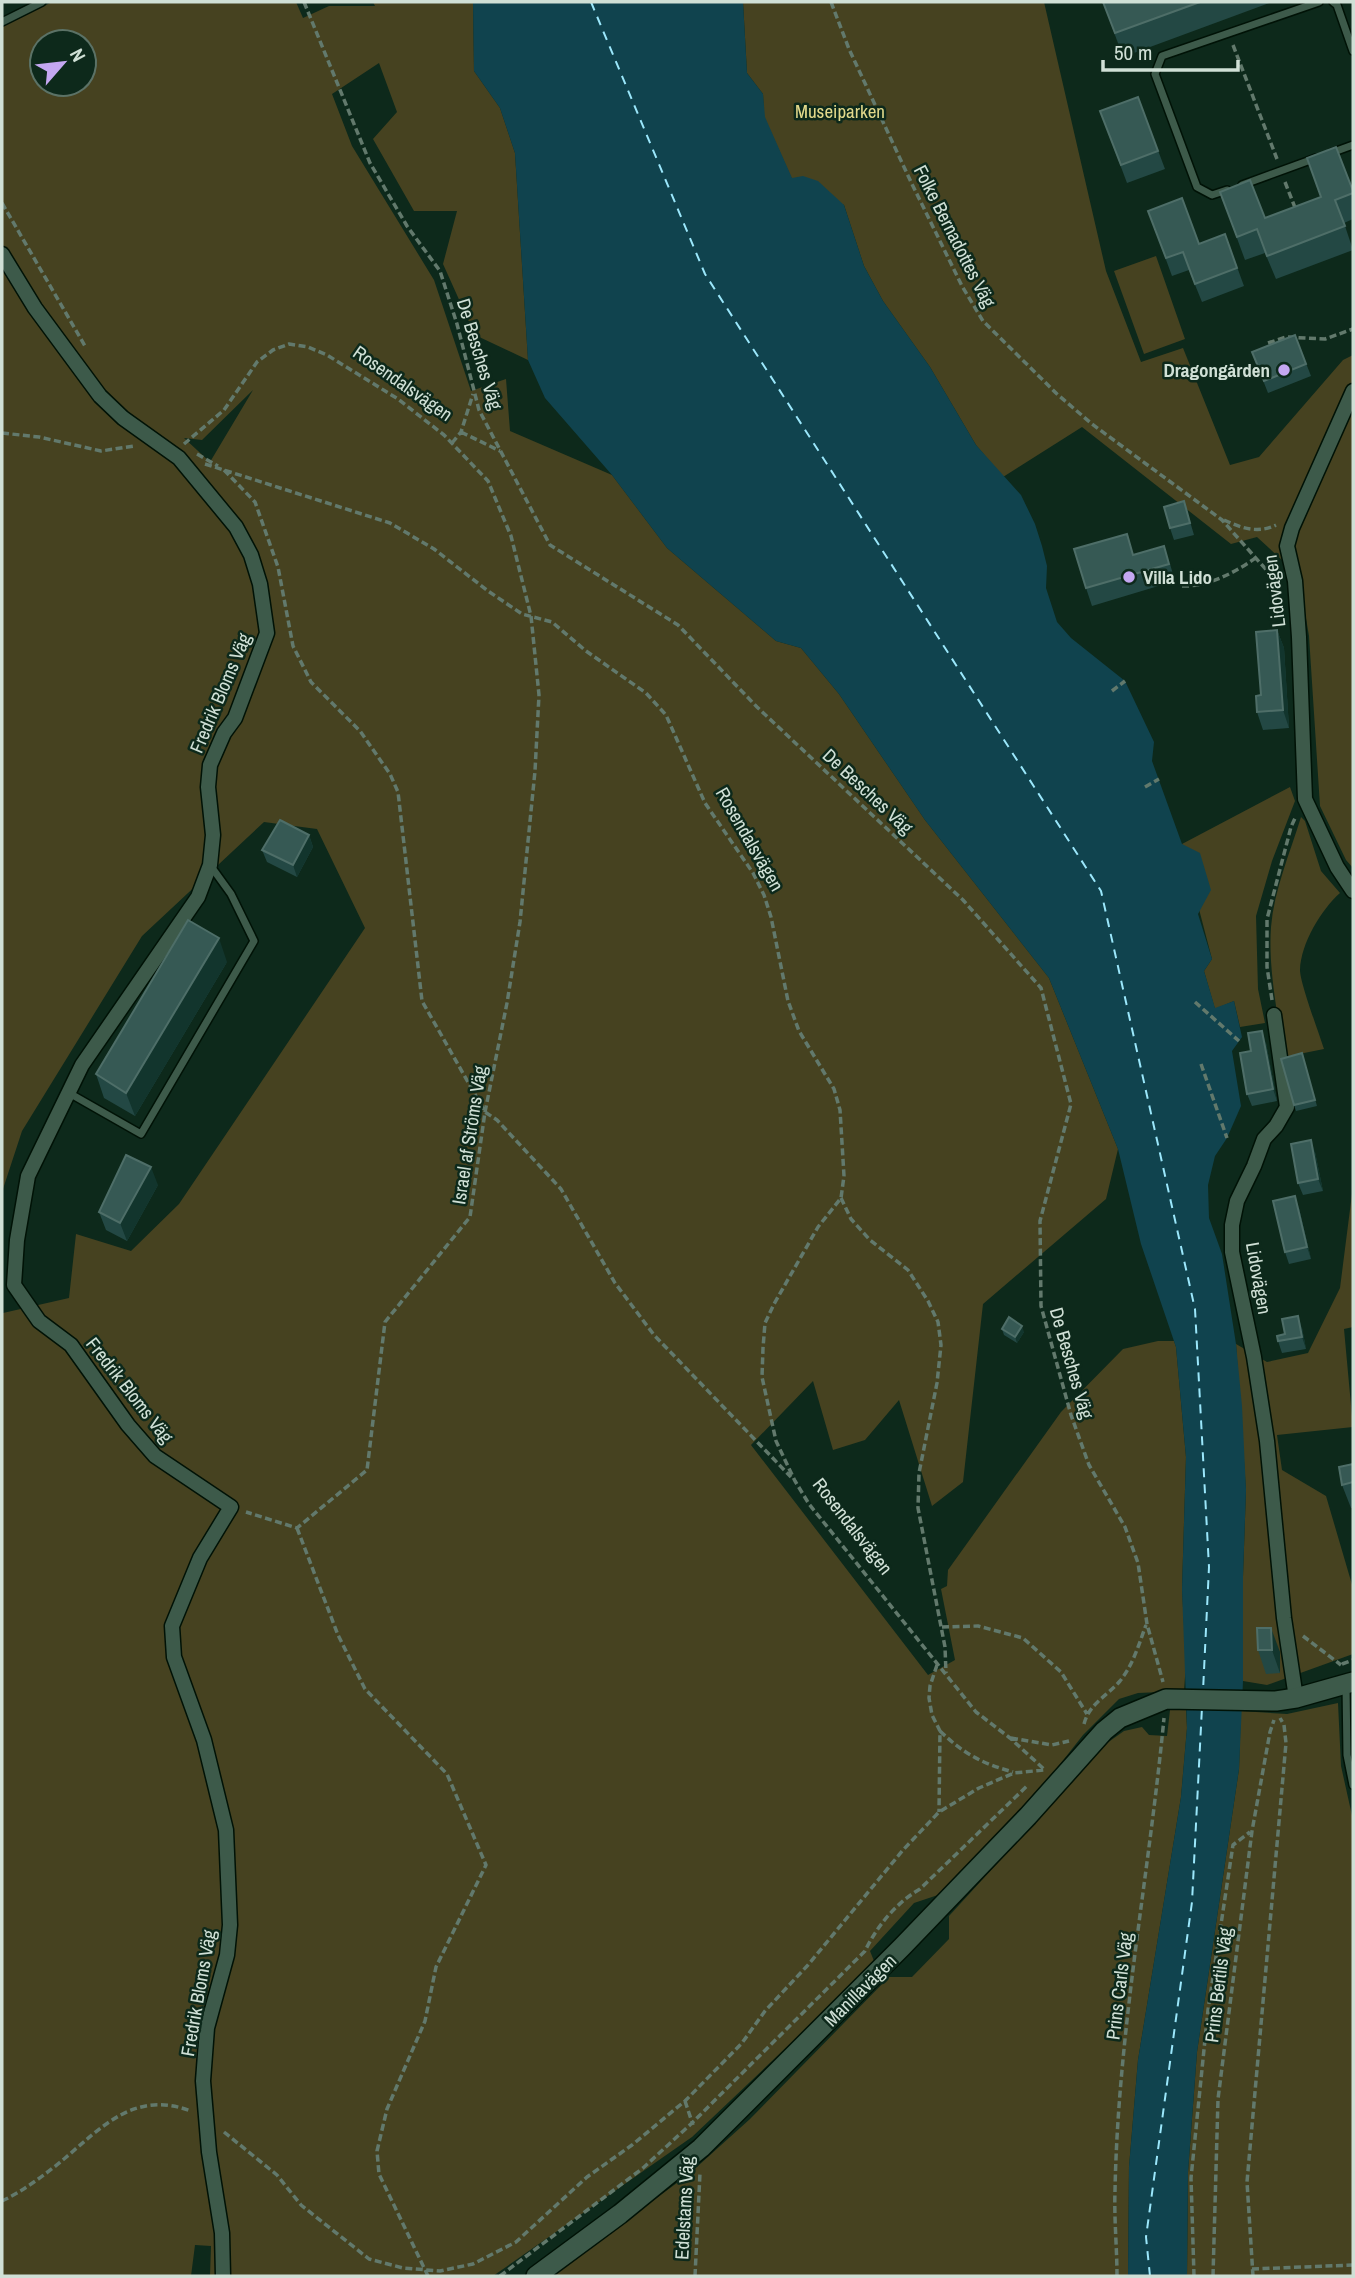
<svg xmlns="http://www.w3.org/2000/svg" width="1355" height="2278" viewBox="0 0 1355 2278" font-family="'Archivo Narrow',sans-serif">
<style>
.green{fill:#464220;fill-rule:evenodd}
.water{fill:#10434e}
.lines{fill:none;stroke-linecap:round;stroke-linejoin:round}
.ferry{stroke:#9be7fb;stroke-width:2;stroke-dasharray:9 7;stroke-linecap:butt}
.lane-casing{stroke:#001206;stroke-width:10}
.street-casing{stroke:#001206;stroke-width:17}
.secondary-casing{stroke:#001206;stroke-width:22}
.path{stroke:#62796c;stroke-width:3.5;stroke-dasharray:7 3.5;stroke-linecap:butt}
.lane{stroke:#3d5a4a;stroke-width:7}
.street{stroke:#3d5a4a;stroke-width:14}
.secondary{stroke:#3d5a4a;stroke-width:19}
.wall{fill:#234844}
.shaded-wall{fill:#12352d}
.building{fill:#365954;stroke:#4e6e68;stroke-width:2}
.poi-dot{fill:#c4a7f1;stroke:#0d291b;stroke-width:2.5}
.labels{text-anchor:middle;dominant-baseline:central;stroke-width:5;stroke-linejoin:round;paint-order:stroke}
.park-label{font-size:19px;fill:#e2d98b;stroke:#0d291b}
.street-label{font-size:19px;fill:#d0e0d6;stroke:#0d291b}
.poi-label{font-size:19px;font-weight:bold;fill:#d0e0d6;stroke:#0d291b;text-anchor:end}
</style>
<rect width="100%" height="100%" fill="#0d291b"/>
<path class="green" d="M 52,2 L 296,2 L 303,18 L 329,6 L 375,6 L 373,2 L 473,2 L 474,71 L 500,108 L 515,153 L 528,360 L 475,335 L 443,264 L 457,211 L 414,211 L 373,139 L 397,112 L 379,63 L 332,94 L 352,146 L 434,280 L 471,391 L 506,379 L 510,431 L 612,475 L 667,548 L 776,641 L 801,648 L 839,694 L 925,820 L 1049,978 L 1118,1149 L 1106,1199 L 983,1304 L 963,1482 L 932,1506 L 899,1400 L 865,1440 L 833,1450 L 813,1381 L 751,1445 L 928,1675 L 955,1660 L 941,1589 L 947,1586 L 948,1570 L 1061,1412 L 1123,1349 L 1158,1341 L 1174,1341 L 1176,1347 L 1186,1457 L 1182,1589 L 1186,1663 L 1184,1691 L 1138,1693 L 1119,1699 L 1083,1735 L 1035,1796 L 938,1895 L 914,1903 L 870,1951 L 874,1961 L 831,2005 L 692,2137 L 493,2276 L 210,2276 L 211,2246 L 195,2245 L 191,2276 L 2,2276 L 2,1311 L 3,1313 L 69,1298 L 76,1234 L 131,1251 L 179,1204 L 365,928 L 317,829 L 264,822 L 142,936 L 22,1131 L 2,1192 L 2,27 ZM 42,42 L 84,42 L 84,84 L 42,84 ZM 253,390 L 210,462 L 184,438 L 202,440 Z
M 743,2 L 1044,2 L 1106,271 L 1141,362 L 1183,348 L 1230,465 L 1259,457 L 1343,360 L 1353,355 L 1353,868 L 1346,860 L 1320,806 L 1309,636 L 1301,589 L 1294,571 L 1257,537 L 1231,544 L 1082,427 L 1003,477 L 976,445 L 930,367 L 883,301 L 864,266 L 844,205 L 792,179 L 764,117 L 763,94 L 747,73 Z
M 1156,256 L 1185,339 L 1144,354 L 1114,271 Z
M 1290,787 L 1295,801 L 1272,861 L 1256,916 L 1258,989 L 1265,1023 L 1240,1027 L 1234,1001 L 1215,1009 L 1204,971 L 1212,959 L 1182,844 Z
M 1301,817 L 1305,821 L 1321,871 L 1340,893 C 1321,910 1301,943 1300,970 C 1300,983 1319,1033 1324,1049 L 1284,1057 C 1278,1015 1268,970 1271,927 C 1274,890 1290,853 1301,817 Z
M 1353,1186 L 1353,1327 L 1344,1329 L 1353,1427 L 1277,1435 L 1282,1470 L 1326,1496 L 1353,1588 L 1353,1654 L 1267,1685 L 1243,1681 L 1243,1576 L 1246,1490 L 1236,1344 L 1267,1362 L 1308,1353 L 1340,1288 Z
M 1338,1703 L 1341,1766 L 1353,1820 L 1353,2276 L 1187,2276 L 1188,2172 L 1197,2052 L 1239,1769 L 1241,1711 L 1287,1714 Z
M 1170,1710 L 1186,1710 L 1187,1728 L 1181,1797 L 1138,2060 L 1129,2167 L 1128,2276 L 551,2276 L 689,2174 L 750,2119 L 889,1977 L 912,1977 L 949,1939 L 949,1916 L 1107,1743 L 1124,1731 L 1142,1727 L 1149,1735 L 1167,1736 Z"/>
<path class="water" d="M 473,2 L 743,2 L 747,73 L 763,94 L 765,117 L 792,178 L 803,176 L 818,181 L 844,205 L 864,266 L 883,301 L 930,367 L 976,445 L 1021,495 L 1035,524 L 1042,546 L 1047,566 L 1046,588 L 1057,622 L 1071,638 L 1125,681 L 1154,742 L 1152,761 L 1182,844 L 1200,853 L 1211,890 L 1198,914 L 1212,959 L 1204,971 L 1215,1008 L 1234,1001 L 1242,1037 L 1232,1051 L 1241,1106 L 1227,1138 L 1215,1156 L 1208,1185 L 1209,1218 L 1222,1254 L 1236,1344 L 1242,1406 L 1246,1490 L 1243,1576 L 1243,1681 L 1239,1769 L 1197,2052 L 1188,2172 L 1187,2276 L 1128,2276 L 1129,2167 L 1138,2060 L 1181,1797 L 1187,1728 L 1182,1589 L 1186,1457 L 1176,1347 L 1141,1244 L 1118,1149 L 1049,978 L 925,820 L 839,694 L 801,648 L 776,641 L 667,548 L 612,475 L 545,398 L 528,360 L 515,153 L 500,108 L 474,71 Z"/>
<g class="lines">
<path class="ferry" d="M 591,2 L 705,274 L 1101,891 L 1195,1309 L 1209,1567 L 1203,1691
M 1150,2276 L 1146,2237 L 1192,1902 L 1202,1707"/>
<defs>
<path id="lane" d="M 1333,2 L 1337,5 L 1353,51
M 2,22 L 42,2
M 1331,153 L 1353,145
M 1242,185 L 1316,158
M 1227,190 L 1212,195 L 1197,187 L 1155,74 L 1162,56 L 1319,2
M 69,1093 L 141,1134 L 254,941 L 231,894 L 210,865
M 1346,1685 L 1347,1755 L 1353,1785"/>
<path id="street" d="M 2,254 L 35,308 L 100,396 L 123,418 L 179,458 L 236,527 L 251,555 L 260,584 L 267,633 L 235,718 L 224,733 L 210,765 L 208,787 L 213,835 L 210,865 L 198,897 L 82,1065 L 28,1176 L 17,1240 L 14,1285 L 39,1321 L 71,1345 L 128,1425 L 155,1456 L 231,1507 L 200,1558 L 172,1626 L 174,1657 L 204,1740 L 226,1830 L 230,1925 L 227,1955 L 207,2028 L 203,2081 L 209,2152 L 222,2233 L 223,2276
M 1353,391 L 1292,528 L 1287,546 L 1295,581 L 1299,637 L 1305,799 L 1337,867 L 1353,891
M 1274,1015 L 1287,1107 L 1276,1126 L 1264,1139 L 1254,1166 L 1237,1201 L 1232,1225 L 1232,1252 L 1254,1357 L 1267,1441 L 1284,1618 L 1296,1698"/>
<path id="secondary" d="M 536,2276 L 620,2214 L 701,2148 L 902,1947 L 1028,1816 L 1104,1731 L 1120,1718 L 1166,1699 L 1276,1701 L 1296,1698 L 1353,1682"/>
</defs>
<use href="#lane" class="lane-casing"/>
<use href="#street" class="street-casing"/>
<use href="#secondary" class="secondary-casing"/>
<path class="path" d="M 304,2 L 370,163 L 407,226 L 440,271 L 457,324 L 479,410 L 550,545 L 678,625 L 757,707 L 963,900 L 1041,988 L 1071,1104 L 1040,1221 L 1041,1306 L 1071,1415 L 1089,1465 L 1125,1527 L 1138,1563 L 1147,1624 L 1163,1682
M 831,2 L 849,49 L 911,182 L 962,286 L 983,321 L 1057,394 L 1092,424 L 1222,520 L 1278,583
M 1233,45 L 1277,159
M 1285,182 L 1296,210
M 2,203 L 85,346
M 1268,343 L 1286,337 L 1325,339 L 1353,329
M 461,432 L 500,451
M 2,433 L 39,437 L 101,451 L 134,446
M 452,443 L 461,432 L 473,394
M 184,444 L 224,410 L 257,362 L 273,350 L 289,344 L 308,347 L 327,355 L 398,399 L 444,435 L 488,481 L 511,536 L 531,616 L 539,695 L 535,771 L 520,922 L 507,1003 L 485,1112 L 470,1217 L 385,1322 L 367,1470 L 297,1528 L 246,1512
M 197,454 L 218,466
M 205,464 L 390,523 L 434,549 L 488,591 L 522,614 L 552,622 L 586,651 L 646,693 L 666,715 L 705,803 L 753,873 L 764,895 L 771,917 L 788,1001 L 799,1031 L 834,1089 L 840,1110 L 844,1176 L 841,1198 L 818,1227 L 774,1304 L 765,1323 L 763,1348 L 762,1377 L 776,1441 L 795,1481 L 809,1504 L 976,1712 L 1010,1738 L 1045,1770
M 224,470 L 255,502 L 278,567 L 293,646 L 311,682 L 360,731 L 390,774 L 398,792 L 422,1001 L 485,1112 L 497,1120 L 561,1189 L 615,1283 L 654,1335 L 791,1477
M 1224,520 C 1241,528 1258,534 1276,525
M 1182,586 C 1208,587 1236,572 1257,557
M 1112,691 L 1125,681
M 1145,787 L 1159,779
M 1272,1000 L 1267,967 L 1267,919 L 1291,827 L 1296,816
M 1195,1002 L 1239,1041
M 1201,1064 L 1227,1138
M 841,1198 L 851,1219 L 870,1240 L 908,1270 L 928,1301 L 938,1322 L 941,1345 L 937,1383 L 919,1473 L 918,1508 L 945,1647 L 946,1673
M 297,1528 L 338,1635 L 365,1689 L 447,1774 L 486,1865 L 436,1967 L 425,2021 L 387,2109 L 377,2151 L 379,2174 L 428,2276
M 942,1627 L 978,1626 L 1023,1638 L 1061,1672 L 1087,1714
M 1303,1636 L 1341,1665
M 1342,1664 L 1353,1660
M 937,1665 L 930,1686 L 929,1698 L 932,1715 L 940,1731 L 939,1812
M 1084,1724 C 1089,1704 1107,1696 1120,1681 C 1133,1665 1139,1644 1146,1625
M 940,1731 C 964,1754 981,1763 1013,1772
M 1011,1738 L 1052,1745 L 1069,1741
M 685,2101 L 693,2125
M 224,2132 L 277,2175 L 301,2205 L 369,2259 L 403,2268 L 440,2271 L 473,2264 L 516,2242 L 587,2177 L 632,2145 L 685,2101 L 742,2043 L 765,2011 L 808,1965 L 903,1850 L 939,1812 L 979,1788 L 1014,1773 L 1044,1770
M 2,2201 C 23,2191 46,2174 64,2159 C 103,2126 135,2090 191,2111
M 1252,2269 L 1353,2265
M 500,2276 L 643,2168 L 692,2123 L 865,1951 C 877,1926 896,1903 920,1889 L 1027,1786
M 695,2276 L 700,2173
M 1117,2276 C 1117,2248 1114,2219 1115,2191 C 1118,2032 1149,1875 1164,1718
M 1194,2276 L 1191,2178 L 1208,2010 L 1233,1845 L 1250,1832
M 1213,2276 L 1218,2099 L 1252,1831 L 1270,1732 L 1274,1720
M 1253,2276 L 1247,2182 L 1286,1743 L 1284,1725 L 1280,1718"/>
<use href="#lane" class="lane"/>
<use href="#street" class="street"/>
<use href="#secondary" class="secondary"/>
</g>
<path class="wall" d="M 1103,2 L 1272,2 L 1123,57 Z
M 1138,97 L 1165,169 L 1127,183 L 1100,111 Z
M 1353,191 L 1353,219 L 1344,223 L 1353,250 L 1276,279 L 1265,253 L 1245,260 L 1220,192 L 1265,218 Z
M 1148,211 L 1199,244 L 1225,234 L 1244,286 L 1202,302 L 1189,270 L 1172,276 Z
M 1295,335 L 1311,376 L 1268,393 L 1252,352 Z
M 1184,501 L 1194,535 L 1174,540 L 1170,528 Z
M 1134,555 L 1170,564 L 1175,581 L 1092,606 L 1086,588 Z
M 1277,630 L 1284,648 L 1289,728 L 1263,730 L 1257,712 Z
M 309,835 L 313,847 L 297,877 L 267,862 L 262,850 Z
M 227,962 L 135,1116 L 104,1098 L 96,1074 Z
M 1266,1043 L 1277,1101 L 1252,1106 L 1247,1094 L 1251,1051 Z
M 1302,1053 L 1317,1106 L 1296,1111 L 1294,1105 Z
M 1315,1152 L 1323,1191 L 1303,1195 L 1298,1183 Z
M 158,1185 L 127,1241 L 106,1230 L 99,1212 Z
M 1299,1208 L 1311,1259 L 1289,1264 L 1285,1252 Z
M 1302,1328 L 1306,1349 L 1282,1353 L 1278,1341 L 1285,1334 Z
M 1002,1329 L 1024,1332 L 1017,1343 L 1004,1335 Z
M 1353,1464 L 1353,1508 L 1351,1508 L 1342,1485 Z
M 1257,1628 L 1280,1652 L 1280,1673 L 1266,1674 L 1258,1650 Z"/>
<path class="shaded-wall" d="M 1277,630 L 1284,648 L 1289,728 L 1283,710 Z
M 309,835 L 313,847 L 297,877 L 293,865 Z
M 219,938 L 227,962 L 135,1116 L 126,1093 Z
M 1262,1031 L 1266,1043 L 1277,1101 L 1273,1089 Z
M 1311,1140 L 1315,1152 L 1323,1191 L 1318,1179 Z
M 151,1167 L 158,1185 L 127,1241 L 120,1223 Z
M 1295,1196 L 1299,1208 L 1311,1259 L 1307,1247 Z
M 1298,1316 L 1302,1328 L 1306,1349 L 1302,1337 Z
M 1022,1326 L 1024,1332 L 1017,1343 L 1015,1337 Z
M 1271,1628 L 1280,1652 L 1280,1673 L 1272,1650 Z"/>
<path class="building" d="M 1103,2 L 1200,2 L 1115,33 Z
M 1138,97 L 1158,151 L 1121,165 L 1100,111 Z
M 1336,147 L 1353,191 L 1353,193 L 1335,200 L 1345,226 L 1267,256 L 1257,229 L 1237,237 L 1220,192 L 1250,180 L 1265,218 L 1321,197 L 1307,158 Z
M 1182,198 L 1199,244 L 1225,234 L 1237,268 L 1195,284 L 1183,252 L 1166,258 L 1148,211 Z
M 1295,335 L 1306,364 L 1264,381 L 1252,352 Z
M 1184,501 L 1190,523 L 1170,528 L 1164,507 Z
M 1127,534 L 1133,555 L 1164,546 L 1169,564 L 1086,588 L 1074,549 Z
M 1277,630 L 1283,710 L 1257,712 L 1256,696 L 1261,695 L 1256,632 Z
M 280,820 L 309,835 L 293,865 L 262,850 Z
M 188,920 L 219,938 L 126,1093 L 96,1074 Z
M 1262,1031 L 1273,1089 L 1247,1094 L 1240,1053 L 1251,1051 L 1248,1033 Z
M 1302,1053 L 1315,1100 L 1294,1105 L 1281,1059 Z
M 1311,1140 L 1318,1179 L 1298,1183 L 1291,1144 Z
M 126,1155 L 151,1167 L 120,1223 L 99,1212 Z
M 1295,1196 L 1307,1247 L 1285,1252 L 1273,1201 Z
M 1298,1316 L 1302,1337 L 1278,1341 L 1277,1336 L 1285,1334 L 1282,1319 Z
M 1009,1317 L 1022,1326 L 1015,1337 L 1002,1329 Z
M 1353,1464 L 1353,1482 L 1342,1485 L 1339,1467 Z
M 1257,1628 L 1271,1628 L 1272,1650 L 1258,1650 Z"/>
<g class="poi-dot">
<circle cx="1284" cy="370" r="7"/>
<circle cx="1129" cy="577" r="7"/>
</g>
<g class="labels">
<g class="park-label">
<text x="840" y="111">Museiparken</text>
</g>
<g class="street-label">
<text transform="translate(955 236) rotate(63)">Folke Bernadottes Väg</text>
<text transform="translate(480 354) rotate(73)">De Besches Väg</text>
<text transform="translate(403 383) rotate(35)">Rosendalsvägen</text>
<text transform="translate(1274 591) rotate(-97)">Lidovägen</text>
<text transform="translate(220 693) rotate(-67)">Fredrik Bloms Väg</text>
<text transform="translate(868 791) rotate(43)">De Besches Väg</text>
<text transform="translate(750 839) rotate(60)">Rosendalsvägen</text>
<text transform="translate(469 1135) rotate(-81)">Israel af Ströms Väg</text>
<text transform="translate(1259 1278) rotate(80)">Lidovägen</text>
<text transform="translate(1072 1363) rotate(74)">De Besches Väg</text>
<text transform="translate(130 1390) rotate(52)">Fredrik Bloms Väg</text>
<text transform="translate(853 1526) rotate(52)">Rosendalsvägen</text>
<text transform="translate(1218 1985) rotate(-83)">Prins Bertils Väg</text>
<text transform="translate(1119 1986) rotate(-83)">Prins Carls Väg</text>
<text transform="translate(860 1990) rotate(-45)">Manillavägen</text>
<text transform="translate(198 1993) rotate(-80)">Fredrik Bloms Väg</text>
<text transform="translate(684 2208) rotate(-87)">Edelstams Väg</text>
</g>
<g class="poi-label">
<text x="1270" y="370">Dragongården</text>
<text x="1143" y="577" text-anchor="start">Villa Lido</text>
</g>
</g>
<rect width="1355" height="2278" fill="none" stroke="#d0e0d6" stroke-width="7"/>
<g transform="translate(63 63) rotate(62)"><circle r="33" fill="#0d291b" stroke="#5b7266" stroke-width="2"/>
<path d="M0-5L12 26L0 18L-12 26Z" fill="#c4a7f1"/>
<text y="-10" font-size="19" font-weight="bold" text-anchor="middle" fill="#d0e0d6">N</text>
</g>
<path d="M1103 60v10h135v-10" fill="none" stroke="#d0e0d6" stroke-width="3.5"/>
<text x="1114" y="60" font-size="21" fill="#d0e0d6" stroke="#0d291b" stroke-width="5" paint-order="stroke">50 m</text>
</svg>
